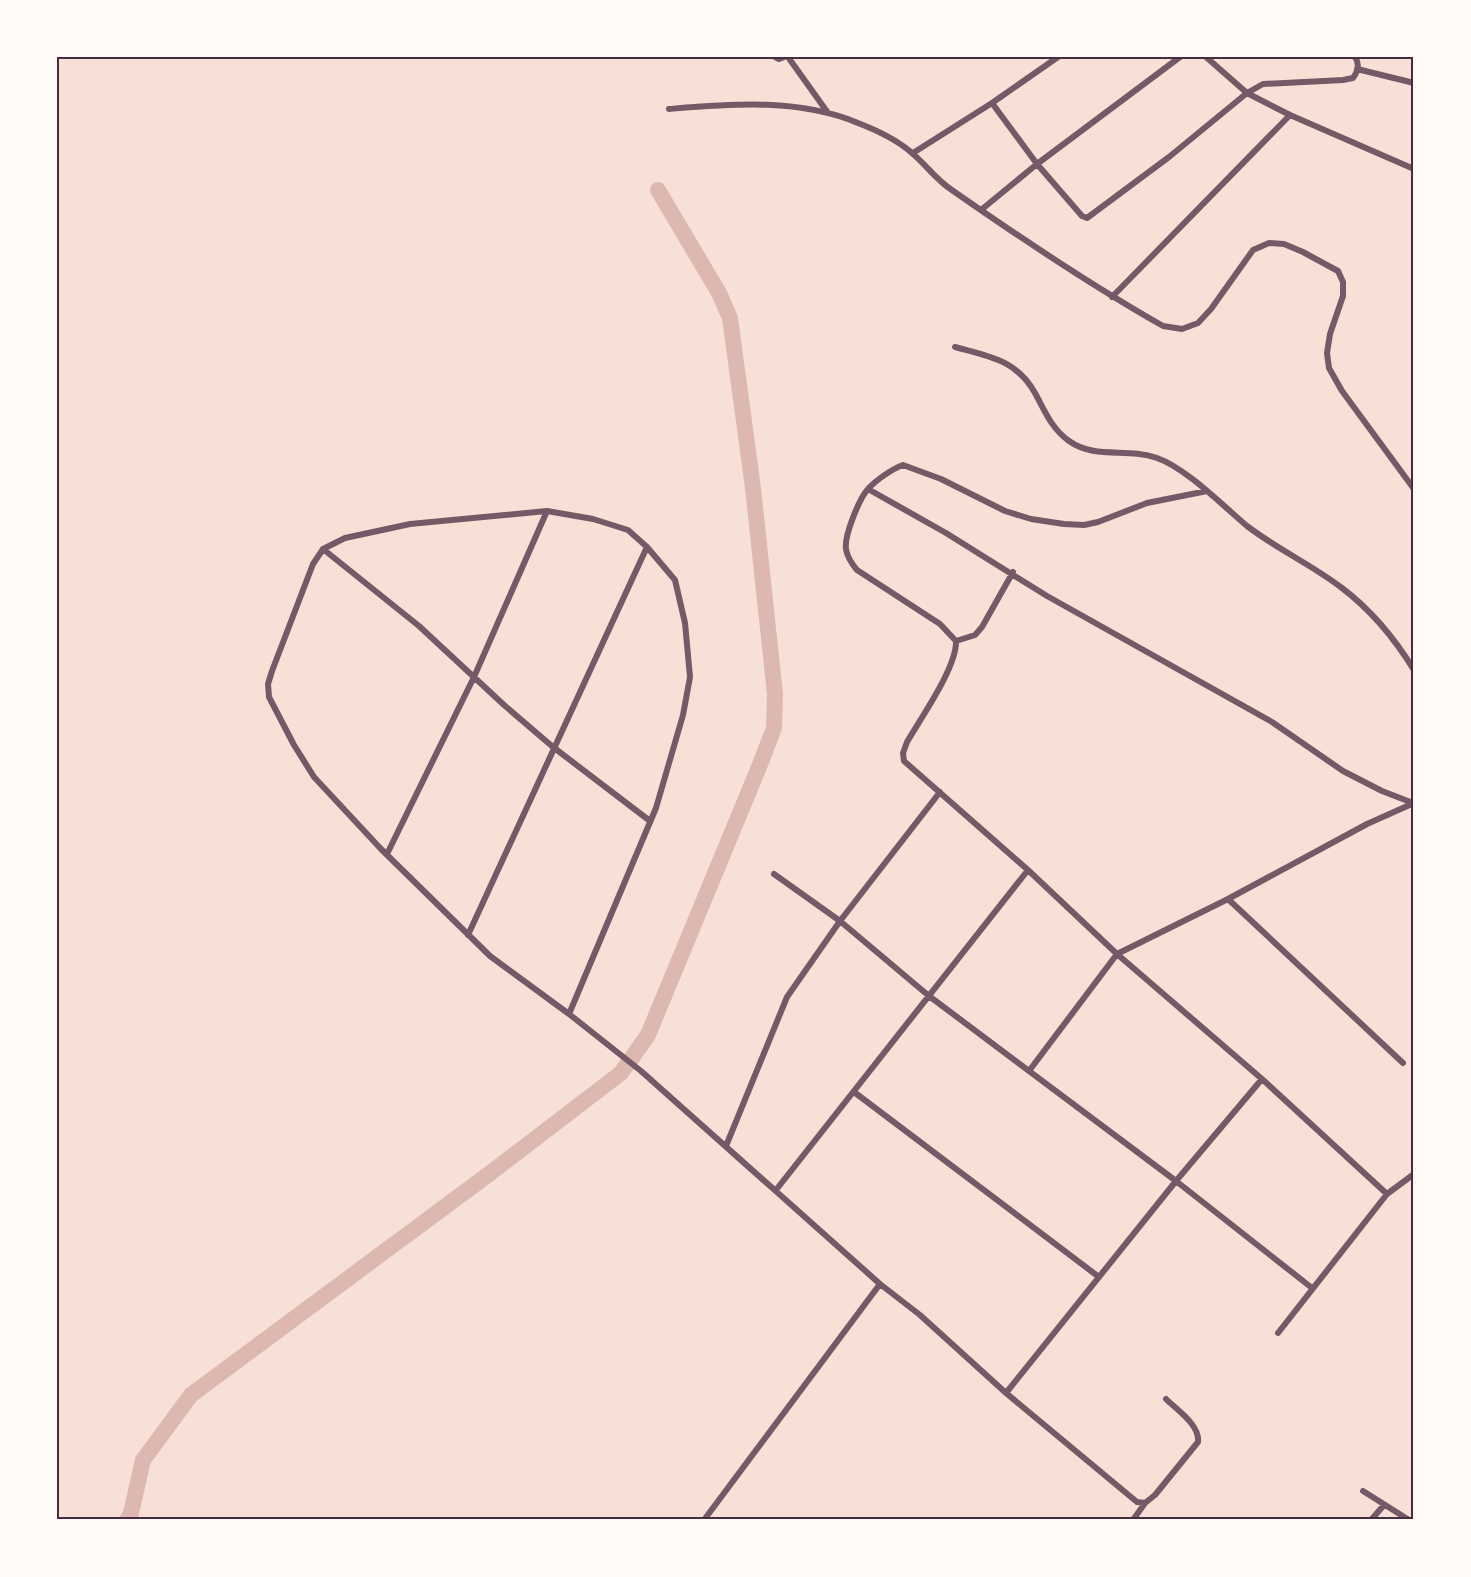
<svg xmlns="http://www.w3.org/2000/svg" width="1471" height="1577" viewBox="0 0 1471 1577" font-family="Quicksand,sans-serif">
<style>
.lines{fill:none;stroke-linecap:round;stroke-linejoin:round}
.canal{stroke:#dcb8b0;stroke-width:16}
.minor{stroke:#755966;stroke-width:6}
.neatline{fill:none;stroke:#4a2c40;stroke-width:2}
</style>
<rect width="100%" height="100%" fill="#f7e1d7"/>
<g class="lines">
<path class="canal" d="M 127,1520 L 131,1513 L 143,1460 L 191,1395 L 489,1174 L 621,1073 L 648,1035 L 759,767 L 774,728 L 775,694 L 753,488 L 730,318 L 719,293 L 658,190"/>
<path class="minor" d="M 775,57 L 779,59 L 784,57
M 788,57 L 828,113
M 1206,57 L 1247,93 L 1290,115 L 1414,169
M 1357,69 L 1414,83
M 992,103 L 1037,164 L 1082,216 L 1087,218 L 1169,157 L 1247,93 L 1263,84 L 1343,80 L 1353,78 C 1358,71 1360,64 1355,57
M 669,109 C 732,104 798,98 858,123 C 876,130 898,140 913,154 C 926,165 935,178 949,188 C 1019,237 1089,284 1163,326 L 1182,329 L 1198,323 L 1211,309 L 1253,250 L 1269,243 L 1284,244 L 1303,252 L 1338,271 L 1343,282 L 1343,296 L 1330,334 L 1327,353 L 1329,368 L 1342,391 L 1414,489
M 913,153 L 992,103 L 1058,57
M 981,210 L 1037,164 L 1180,57
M 1112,297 L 1290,115
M 955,347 C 988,356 1017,360 1035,393 C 1045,411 1051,428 1069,441 C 1096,460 1127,447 1157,458 C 1186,468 1223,506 1247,526 C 1277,549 1312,565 1342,588 C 1371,610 1395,639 1414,670
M 868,489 L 946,533 L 1047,596 L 1272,722 L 1343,771 L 1382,791 L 1413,803
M 1207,491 L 1147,503 L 1098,522 L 1084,525 L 1064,524 L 1031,519 L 1005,511 L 941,479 L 903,465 C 892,469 876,480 868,489 C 859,499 844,536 846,549 C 847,557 852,564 857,570 L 940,624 L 956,641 C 957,667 921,718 907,742 L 903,753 L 904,761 L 1028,870 L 1117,954 L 1262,1079 L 1387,1194
M 323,549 L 419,626 L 504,705 L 553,747 L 650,821
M 956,641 L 975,635 L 982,627 L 1013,572
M 387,854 L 474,677 L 547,511
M 774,874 L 840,921 L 929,996 L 1176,1181 L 1312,1288
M 1228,899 L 1403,1063
M 468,935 L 647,547
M 569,1014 L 656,808 L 683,715 L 690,677 L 685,623 L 675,580 L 647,547 L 628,530 L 593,519 L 547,511 L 410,524 L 345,538 L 323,549 L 313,564 L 272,671 L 268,684 L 269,697 L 294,745 L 314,777 L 381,849 L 490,956 L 569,1014 L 641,1071 L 880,1284 L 920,1315 L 1006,1393 L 1137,1502 L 1145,1503 L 1155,1495 L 1198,1442 C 1200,1425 1177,1410 1166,1399
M 1029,1071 L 1117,954 L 1228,899 L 1367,824 L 1414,803
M 854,1092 L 1099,1277
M 726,1146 L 787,997 L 840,921 L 940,792
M 776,1190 L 1028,870
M 1278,1333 L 1387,1194 L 1414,1174
M 1006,1393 L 1176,1181 L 1262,1079
M 1363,1491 L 1409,1520
M 704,1520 L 880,1284
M 1133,1520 L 1145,1503
M 1371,1520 L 1384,1505"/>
</g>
<rect width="1471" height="1577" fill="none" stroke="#fffaf5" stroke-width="117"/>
<rect x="58" y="58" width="1354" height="1460" class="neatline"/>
</svg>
